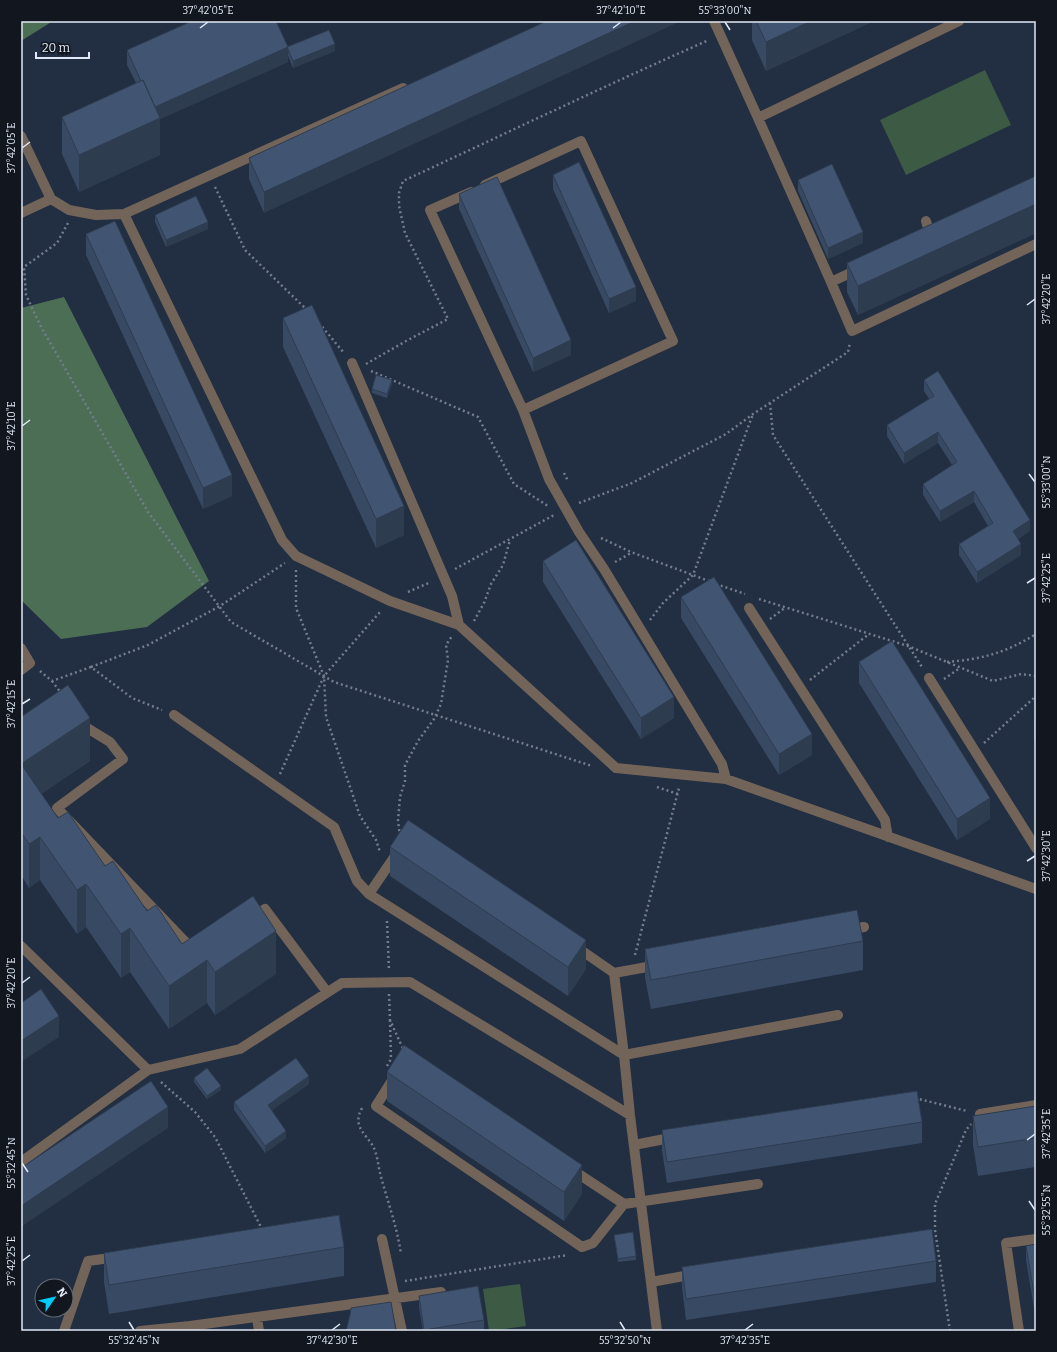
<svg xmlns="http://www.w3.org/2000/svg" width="1057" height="1352" viewBox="0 0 1057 1352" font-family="Bitter,serif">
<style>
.green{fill:#3d5a45}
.forest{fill:#4c6e55}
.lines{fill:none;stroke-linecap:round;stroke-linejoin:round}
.path{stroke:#727d8d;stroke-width:2.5;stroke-dasharray:2 3;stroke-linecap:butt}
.minor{stroke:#73645a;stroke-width:10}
.wall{fill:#384963}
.shaded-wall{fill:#2e3c50}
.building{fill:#415573;stroke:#2e3c50}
.ticks{fill:none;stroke:#e1e9f6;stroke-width:1.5}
.neatline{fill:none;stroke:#e1e9f6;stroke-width:1.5}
.ticks-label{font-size:10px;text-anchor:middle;fill:#e1e9f6}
</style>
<rect width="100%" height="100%" fill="#222e41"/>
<path class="green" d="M 985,70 L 1011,125 L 906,175 L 880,120 Z
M 520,1284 L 526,1326 L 489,1331 L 483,1289 Z"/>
<path class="forest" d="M 21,21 L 53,21 L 21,41 Z
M 64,297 L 209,581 L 147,627 L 61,639 L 21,600 L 21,308 Z"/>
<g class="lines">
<path class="path" d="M 215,187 L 245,250 L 306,309
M 68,223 L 57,243 L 24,267 L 26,295 L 41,327 L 148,512 L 231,622 L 334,682 L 592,766
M 319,323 L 344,353
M 366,364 L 406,341 L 448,319 L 405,233 L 399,206 L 399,193 L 403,181 C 505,134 606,85 709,40
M 371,371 L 478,417 L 514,484 L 548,506
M 770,403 L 773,435 L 922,667
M 564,473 L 568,481
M 579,503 L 632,483 L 726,434 L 753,414 L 848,352 L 850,343
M 601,538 L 631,552 L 709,581
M 615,562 L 631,553
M 455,569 L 554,515
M 296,570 L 296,608 L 324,676 L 326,717 L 360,816 L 376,840 L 380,852
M 716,584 L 745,594
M 408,592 L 431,582
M 759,599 L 908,646 L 993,681 L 1021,674 L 1036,676
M 770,619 L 786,607
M 650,620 L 663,603 L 693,575 L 753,414
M 474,621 L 484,603 L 491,584 L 503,565 L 510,540
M 947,662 C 983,659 1005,653 1036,634
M 91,667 L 148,645 L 220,606 L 285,563
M 40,671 L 52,681 L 91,667 L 132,698 L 162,710
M 944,679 L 960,668
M 810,680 L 869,634
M 52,681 L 61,693
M 984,743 L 1036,696
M 280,774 L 324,676 L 380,612
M 657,787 L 678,794
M 400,836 L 398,821 L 400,797 L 405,781 L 405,765 L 418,741 L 434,719 L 441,704 L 448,660 L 446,645 L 452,636
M 387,921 L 389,970
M 635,955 L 679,788
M 389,994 L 390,1020 L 404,1051
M 387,1066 L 391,1059 L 390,1020
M 161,1082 L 195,1112 L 215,1137 L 262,1229
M 915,1098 L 967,1111
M 362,1108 C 352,1126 365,1133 373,1146 C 377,1153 378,1165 380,1173 C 387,1200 397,1226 401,1254
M 405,1281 L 568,1255
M 950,1331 L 935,1230 L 935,1204 L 966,1130 L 971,1124"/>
<path class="minor" d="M 714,21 L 758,118 L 959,21
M 758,118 L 831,282 L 859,269
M 21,136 L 51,199 L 69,210 L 96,215 L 124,214 L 403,88
M 485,185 L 581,141 L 673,341 L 523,410
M 471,192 L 430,210 L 523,410 L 549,479 L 579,532 L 604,569 L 722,764 L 726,779
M 21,213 L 51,199
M 124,214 L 282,540 L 296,556 L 390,601 L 459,625 L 616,768 L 726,779 L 1036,889
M 926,221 L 930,235
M 831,282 L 852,331 L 1036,244
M 352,363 L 452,596 L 459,625
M 749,608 L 885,820 L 888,837
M 21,648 L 30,663 L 21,670
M 929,678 L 1036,848
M 174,715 L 334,827 L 357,881 L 369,894 L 624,1055 L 838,1015
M 79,723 L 110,742 L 123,759 L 57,808 L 194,951
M 369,894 L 397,853
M 251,918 L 265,909 L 327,992
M 849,930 L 864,927
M 21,946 L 148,1070 L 240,1049 L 342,983 L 410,982 L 630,1115
M 575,946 L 614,973 L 624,1055 L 630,1115 L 657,1331
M 614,973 L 658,965
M 393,1079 L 376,1106 L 582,1247 L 593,1243 L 624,1204 L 758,1184
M 980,1114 L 1036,1105
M 634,1145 L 675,1137
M 21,1162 L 148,1070
M 571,1169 L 624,1204
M 382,1239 L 402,1331
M 651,1282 L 695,1274
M 257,1318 L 259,1331
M 64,1331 L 88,1261 L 118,1257
M 140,1331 L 190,1326
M 192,1331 L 190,1326 L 441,1292
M 1019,1331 L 1006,1243 L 1036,1239"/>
</g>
<path class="wall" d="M 547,21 L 264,213 L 249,179 L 249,158 Z
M 752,21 L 874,21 L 766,71 L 752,40 Z
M 288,47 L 335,51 L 293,68 L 288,56 L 288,62 L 160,119 L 160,155 L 79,192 L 62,154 L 62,117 L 136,83 L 127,65 L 127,50 Z
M 553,175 L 636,301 L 609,313 L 553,189 Z
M 1036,176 L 1036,233 L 858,315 L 847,292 L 847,263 Z
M 798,180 L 863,243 L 828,259 L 798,191 Z
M 459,194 L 571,355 L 533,372 L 459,209 Z
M 155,215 L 208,229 L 166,247 L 155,222 Z
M 86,234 L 232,496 L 203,509 L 86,255 Z
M 283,318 L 404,535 L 376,548 L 283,347 Z
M 924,380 L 1030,531 L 1018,539 L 1021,555 L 977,583 L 959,555 L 959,544 L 988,526 L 974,502 L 940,522 L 923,495 L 923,484 L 952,465 L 938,443 L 904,464 L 887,436 L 887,425 L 929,399 L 924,391 Z
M 392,384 L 387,398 L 372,393 L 372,389 Z
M 543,561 L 674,718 L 641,739 L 543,582 Z
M 681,597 L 812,755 L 779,775 L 681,618 Z
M 859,662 L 990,819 L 957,840 L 859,683 Z
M 21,717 L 90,761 L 41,794 L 58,818 L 147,911 L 182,944 L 276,974 L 215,1015 L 207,1003 L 169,1029 L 130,972 L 121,978 L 86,927 L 77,934 L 40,880 L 29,888 L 21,875 Z
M 1036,719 L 1036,744 L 1034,741 L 1034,720 Z
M 390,847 L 586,969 L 568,996 L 390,876 Z
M 863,941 L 863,970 L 651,1009 L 645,978 L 645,949 Z
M 387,1072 L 582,1194 L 564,1221 L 387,1101 Z
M 194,1078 L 221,1090 L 207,1099 L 194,1082 Z
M 309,1084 L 272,1110 L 286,1138 L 265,1153 L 234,1110 L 234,1102 Z
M 1036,1106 L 1036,1167 L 978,1176 L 973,1145 L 973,1116 Z
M 922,1122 L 922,1143 L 667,1183 L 662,1151 L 662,1130 Z
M 614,1235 L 636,1256 L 636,1260 L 618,1262 Z
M 1036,1244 L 1036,1320 L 1026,1260 L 1026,1246 Z
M 344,1247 L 344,1276 L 109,1314 L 104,1282 L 104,1253 Z
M 936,1261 L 936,1282 L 686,1320 L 682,1288 L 682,1267 Z
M 419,1296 L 484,1320 L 484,1331 L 423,1331 L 419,1307 Z"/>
<path class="shaded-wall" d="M 635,21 L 681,21 L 264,213 L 264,192 Z
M 811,21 L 874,21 L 766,71 L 766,42 Z
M 335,44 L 335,51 L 293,68 L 293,61 Z
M 288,47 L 288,62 L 160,119 L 160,155 L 79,192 L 79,155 L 153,108 Z
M 1036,204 L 1036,233 L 858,315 L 858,286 Z
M 208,222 L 208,229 L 166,247 L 166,240 Z
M 863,232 L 863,243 L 828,259 L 828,248 Z
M 636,287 L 636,301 L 609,313 L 609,299 Z
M 571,340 L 571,355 L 533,372 L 533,358 Z
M 392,380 L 392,384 L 387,398 L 387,394 Z
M 938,432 L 938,443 L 904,464 L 904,453 Z
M 232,475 L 232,496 L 203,509 L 203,488 Z
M 974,491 L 974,502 L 940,522 L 940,511 Z
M 404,506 L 404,535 L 376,548 L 376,519 Z
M 1030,520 L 1030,531 L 1013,542 L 1013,531 Z
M 1021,544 L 1021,555 L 977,583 L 977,572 Z
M 674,697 L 674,718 L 641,739 L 641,718 Z
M 90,718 L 90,761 L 21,808 L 21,764 Z
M 812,734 L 812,755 L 779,775 L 779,754 Z
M 990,798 L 990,819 L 957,840 L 957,819 Z
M 40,837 L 40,880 L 29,888 L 29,844 Z
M 86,884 L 86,927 L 77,934 L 77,890 Z
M 130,928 L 130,972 L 121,978 L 121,934 Z
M 276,931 L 276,974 L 215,1015 L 215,972 Z
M 586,940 L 586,969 L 568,996 L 568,967 Z
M 207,960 L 207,1003 L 169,1029 L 169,986 Z
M 59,1016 L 59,1037 L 21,1062 L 21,1041 Z
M 309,1076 L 309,1084 L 268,1113 L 268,1105 Z
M 221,1086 L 221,1090 L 207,1099 L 207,1096 Z
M 168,1107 L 168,1128 L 21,1227 L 21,1206 Z
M 286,1131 L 286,1138 L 265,1153 L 265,1146 Z
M 582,1165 L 582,1194 L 564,1221 L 564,1192 Z"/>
<path class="building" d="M 192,21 L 276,21 L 288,47 L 155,107 L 143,80 L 141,81 L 127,50 Z
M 547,21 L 635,21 L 264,192 L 249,158 Z
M 756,21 L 811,21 L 766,42 Z
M 329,30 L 335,44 L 293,61 L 287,47 Z
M 143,80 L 160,118 L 79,155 L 62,117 Z
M 579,162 L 636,287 L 609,299 L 553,175 Z
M 832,164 L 863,232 L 828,248 L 798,180 Z
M 1036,176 L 1036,204 L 858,286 L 847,263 Z
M 497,177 L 571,340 L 533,358 L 459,194 Z
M 196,196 L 208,222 L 166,240 L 155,215 Z
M 115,221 L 232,475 L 203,488 L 86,234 Z
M 312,305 L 404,506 L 376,519 L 283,318 Z
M 938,371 L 1030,520 L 1013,531 L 1021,544 L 977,572 L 959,544 L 993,523 L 974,491 L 940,511 L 923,484 L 957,462 L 938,432 L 904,453 L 887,425 L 934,396 L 924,380 Z
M 376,375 L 392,380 L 387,394 L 372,389 Z
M 576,540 L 674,697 L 641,718 L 543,561 Z
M 714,577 L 812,734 L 779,754 L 681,597 Z
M 892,641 L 990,798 L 957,819 L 859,662 Z
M 68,685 L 90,718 L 21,764 L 58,818 L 68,812 L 105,866 L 113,861 L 147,911 L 156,905 L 182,944 L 253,896 L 276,931 L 215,972 L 207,960 L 169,986 L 130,928 L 121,934 L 86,884 L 77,890 L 40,837 L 29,844 L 21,832 L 21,717 Z
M 408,820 L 586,940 L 568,967 L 390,847 Z
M 857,910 L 863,941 L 651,980 L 645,949 Z
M 41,989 L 59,1016 L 21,1041 L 21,1003 Z
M 404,1045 L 582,1165 L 564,1192 L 387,1072 Z
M 296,1058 L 309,1076 L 268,1105 L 286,1131 L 265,1146 L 234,1102 Z
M 207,1068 L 221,1086 L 207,1096 L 194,1078 Z
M 151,1081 L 168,1107 L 21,1206 L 21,1168 Z
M 917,1091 L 922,1122 L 667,1162 L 662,1130 Z
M 1036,1106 L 1036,1138 L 978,1147 L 973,1116 Z
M 339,1215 L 344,1247 L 109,1285 L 104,1253 Z
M 932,1229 L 936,1261 L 686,1299 L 682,1267 Z
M 633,1232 L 636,1256 L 618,1259 L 614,1235 Z
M 1036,1244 L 1036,1305 L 1026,1246 Z
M 478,1286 L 484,1320 L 424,1330 L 419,1296 Z
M 391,1302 L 396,1331 L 346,1331 L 350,1315 L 351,1308 Z
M 622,1329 L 622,1331 L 609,1331 Z"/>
<path class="ticks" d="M 725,22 L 730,30M 200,28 L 208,22M 613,28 L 621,22M 22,148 L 30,142M 1027,305 L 1035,299M 22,426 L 30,420M 1029,474 L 1035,482M 1027,583 L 1035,578M 22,704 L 30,699M 1027,861 L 1035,856M 22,983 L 30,977M 1027,1140 L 1035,1134M 22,1163 L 28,1172M 1029,1201 L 1035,1210M 22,1261 L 30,1255M 129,1322 L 134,1330M 620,1322 L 625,1330M 332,1330 L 340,1324M 745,1330 L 753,1324"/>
<rect width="1057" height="1352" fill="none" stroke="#11161f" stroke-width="44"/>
<g transform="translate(54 1298) rotate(56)"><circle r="19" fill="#11161f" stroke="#646a75"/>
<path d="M0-3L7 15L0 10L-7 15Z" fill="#00cbf8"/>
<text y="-6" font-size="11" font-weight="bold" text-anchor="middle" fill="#e1e9f6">N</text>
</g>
<path d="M36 52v6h53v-6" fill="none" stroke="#e1e9f6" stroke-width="2"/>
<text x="42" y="52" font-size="12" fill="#e1e9f6" stroke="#11161f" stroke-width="3" paint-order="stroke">20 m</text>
<rect x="22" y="22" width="1013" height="1308" class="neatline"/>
<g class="ticks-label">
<text x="208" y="14">37°42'05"E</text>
<text x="621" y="14">37°42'10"E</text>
<text x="725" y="14">55°33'00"N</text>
<text transform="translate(11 148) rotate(-90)" y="4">37°42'05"E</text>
<text transform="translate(1046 299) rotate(-90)" y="4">37°42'20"E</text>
<text transform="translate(11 426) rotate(-90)" y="4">37°42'10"E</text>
<text transform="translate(1046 482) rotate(-90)" y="4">55°33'00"N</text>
<text transform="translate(1046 578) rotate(-90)" y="4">37°42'25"E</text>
<text transform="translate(11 704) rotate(-90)" y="4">37°42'15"E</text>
<text transform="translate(1046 856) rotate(-90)" y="4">37°42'30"E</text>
<text transform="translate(11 983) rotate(-90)" y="4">37°42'20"E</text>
<text transform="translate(1046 1134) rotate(-90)" y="4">37°42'35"E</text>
<text transform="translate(11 1163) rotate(-90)" y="4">55°32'45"N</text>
<text transform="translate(1046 1210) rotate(-90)" y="4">55°32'55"N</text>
<text transform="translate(11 1261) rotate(-90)" y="4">37°42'25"E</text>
<text x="134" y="1344">55°32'45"N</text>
<text x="332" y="1344">37°42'30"E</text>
<text x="625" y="1344">55°32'50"N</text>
<text x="745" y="1344">37°42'35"E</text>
</g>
</svg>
